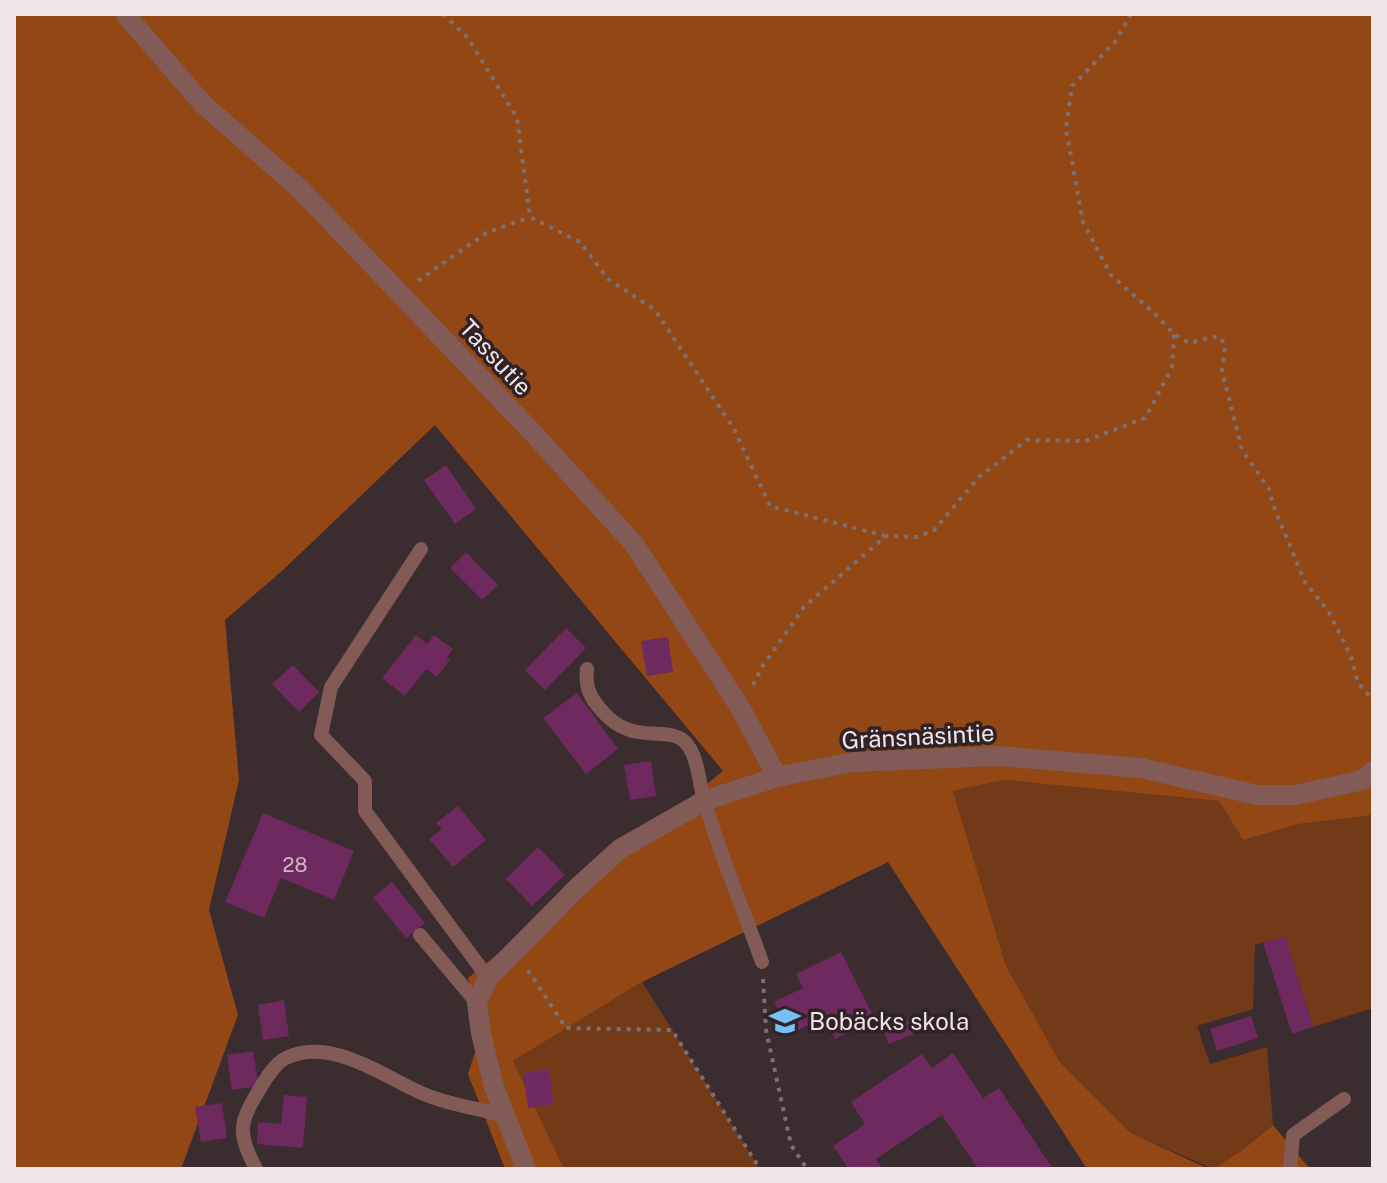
<svg xmlns="http://www.w3.org/2000/svg" width="1387" height="1183" viewBox="0 0 1387 1183" font-family="'Public Sans',sans-serif">
<style>
.green{fill:#733a18}
.forest{fill:#934715}
.building{fill:#6e295e}
.lines{fill:none;stroke-linecap:round;stroke-linejoin:round}
.path{stroke:#7d7073;stroke-width:4;stroke-dasharray:4 6;stroke-linecap:butt}
.service{stroke:#825a56;stroke-width:14}
.minor{stroke:#825a56;stroke-width:20}
.labels{text-anchor:middle;dominant-baseline:central;stroke-width:7;stroke-linejoin:round;paint-order:stroke}
.number-label{font-size:20px;fill:#cfb6c6}
.street-label{font-size:24px;fill:#efe5e8;stroke:#302226}
.poi-label{font-size:24px;fill:#efe5e8;stroke:#302226;text-anchor:start}
</style>
<rect width="100%" height="100%" fill="#3b2c30"/>
<path class="green" d="M 1003,780 L 1219,801 L 1243,840 L 1299,824 L 1373,815 L 1373,1008 L 1313,1027 L 1285,937 L 1255,945 L 1253,1009 L 1197,1026 L 1210,1064 L 1267,1047 L 1273,1125 L 1245,1148 L 1213,1169 L 1131,1133 L 1060,1062 L 1006,966 L 953,791 Z
M 642,982 L 760,1169 L 564,1169 L 513,1061 Z"/>
<path class="forest" d="M 14,14 L 1373,14 L 1373,815 L 1299,824 L 1243,840 L 1219,801 L 1004,780 L 953,791 L 1006,966 L 1060,1062 L 1131,1133 L 1209,1169 L 1087,1169 L 888,862 L 642,982 L 513,1061 L 564,1169 L 505,1169 L 468,1074 L 481,1033 L 468,978 L 723,771 L 435,425 L 282,571 L 225,620 L 239,780 L 209,910 L 238,1015 L 181,1169 L 14,1169 Z
M 1273,1125 L 1310,1169 L 1213,1169 L 1245,1148 Z"/>
<path class="building" d="M 446,465 L 476,509 L 455,524 L 424,480 Z
M 466,552 L 498,585 L 482,600 L 450,568 Z
M 566,628 L 586,648 L 545,690 L 525,670 Z
M 416,635 L 427,644 L 434,635 L 453,649 L 447,657 L 450,660 L 437,677 L 426,669 L 405,696 L 382,678 Z
M 668,637 L 673,672 L 647,676 L 641,641 Z
M 293,665 L 319,692 L 299,712 L 272,684 Z
M 577,693 L 618,749 L 586,774 L 543,718 Z
M 651,761 L 656,796 L 630,800 L 624,765 Z
M 458,806 L 486,840 L 453,867 L 429,839 L 442,829 L 436,823 Z
M 263,813 L 354,851 L 334,900 L 281,878 L 264,918 L 225,902 Z
M 538,847 L 565,875 L 532,906 L 506,879 Z
M 392,882 L 425,923 L 406,938 L 373,897 Z
M 1285,936 L 1313,1027 L 1292,1034 L 1263,943 Z
M 841,952 L 875,1019 L 835,1039 L 824,1017 L 791,1034 L 774,1002 L 803,988 L 796,974 Z
M 284,1000 L 289,1036 L 263,1040 L 258,1005 Z
M 1251,1016 L 1258,1038 L 1217,1051 L 1210,1029 Z
M 908,1018 L 914,1034 L 889,1044 L 883,1029 Z
M 253,1051 L 259,1086 L 232,1090 L 227,1055 Z
M 953,1053 L 983,1098 L 999,1088 L 1053,1169 L 978,1169 L 942,1115 L 876,1159 L 883,1169 L 849,1169 L 833,1146 L 865,1124 L 851,1102 L 922,1054 L 932,1068 Z
M 549,1069 L 554,1104 L 528,1108 L 523,1073 Z
M 284,1095 L 307,1097 L 303,1148 L 257,1144 L 258,1122 L 281,1124 Z
M 222,1103 L 227,1138 L 201,1142 L 195,1107 Z"/>
<g class="lines">
<path class="path" d="M 443,14 L 468,38 L 517,118 L 530,217 L 580,242 L 608,279 L 655,310 L 734,429 L 770,506 L 886,536
M 1131,14 L 1115,42 L 1072,86 L 1066,129 L 1083,222 L 1111,275 L 1154,313 L 1174,334 L 1189,343 L 1218,336 L 1225,344 L 1222,371 L 1242,450 L 1269,489 L 1273,505 L 1305,582 L 1328,611 L 1351,656 L 1358,683 L 1373,700
M 418,281 L 486,233 L 530,217
M 753,685 L 762,667 L 804,607 L 886,536 L 917,537 L 934,530 L 979,477 L 1027,440 L 1085,441 L 1145,418 L 1172,368 L 1174,334
M 528,970 L 566,1028 L 672,1030 L 760,1169
M 763,979 L 766,1030 L 791,1145 L 807,1169"/>
<path class="service" d="M 421,549 L 331,687 L 321,735 L 365,781 L 365,811 L 488,978
M 587,669 C 585,688 590,698 603,712 C 632,746 669,725 685,742 C 698,755 699,783 704,800 C 720,855 743,908 762,962
M 420,935 L 477,1003
M 256,1169 C 238,1133 238,1125 259,1090 C 265,1080 275,1063 286,1058 C 329,1037 380,1074 417,1091 C 444,1104 477,1108 505,1116
M 1290,1169 L 1293,1135 L 1344,1099"/>
<path class="minor" d="M 125,14 L 203,104 L 300,189 L 533,433 L 634,544 L 741,709 L 777,777
M 526,1169 L 494,1087 L 481,1033 L 477,1003 L 488,978 L 578,887 L 620,849 L 704,801 L 777,777 L 853,762 L 999,756 L 1141,768 L 1257,795 L 1295,795 L 1363,780 L 1373,771"/>
</g>
<defs>
<symbol id="school-bare" viewBox="-9 -9 18 18"><path d="M0-5L7-2L0 1L-7-2ZM-4 1L0 2.5L4 1V4Q0 6-4 4Z" fill="#75c0f6" stroke="#302226" stroke-width="2.5" paint-order="stroke"/></symbol>
</defs>
<g fill-rule="evenodd">
<use href="#school-bare" x="763" y="999" width="44" height="44"/>
</g>
<g class="labels">
<g class="number-label">
<text x="295" y="865">28</text>
</g>
<g class="street-label">
<text transform="translate(496 357) rotate(47)">Tassutie</text>
<text transform="translate(918 736) rotate(-3)">Gränsnäsintie</text>
</g>
<g class="poi-label">
<text x="809" y="1021">Bobäcks skola</text>
</g>
</g>
<rect width="1387" height="1183" fill="none" stroke="#efe5e8" stroke-width="32"/>
</svg>
